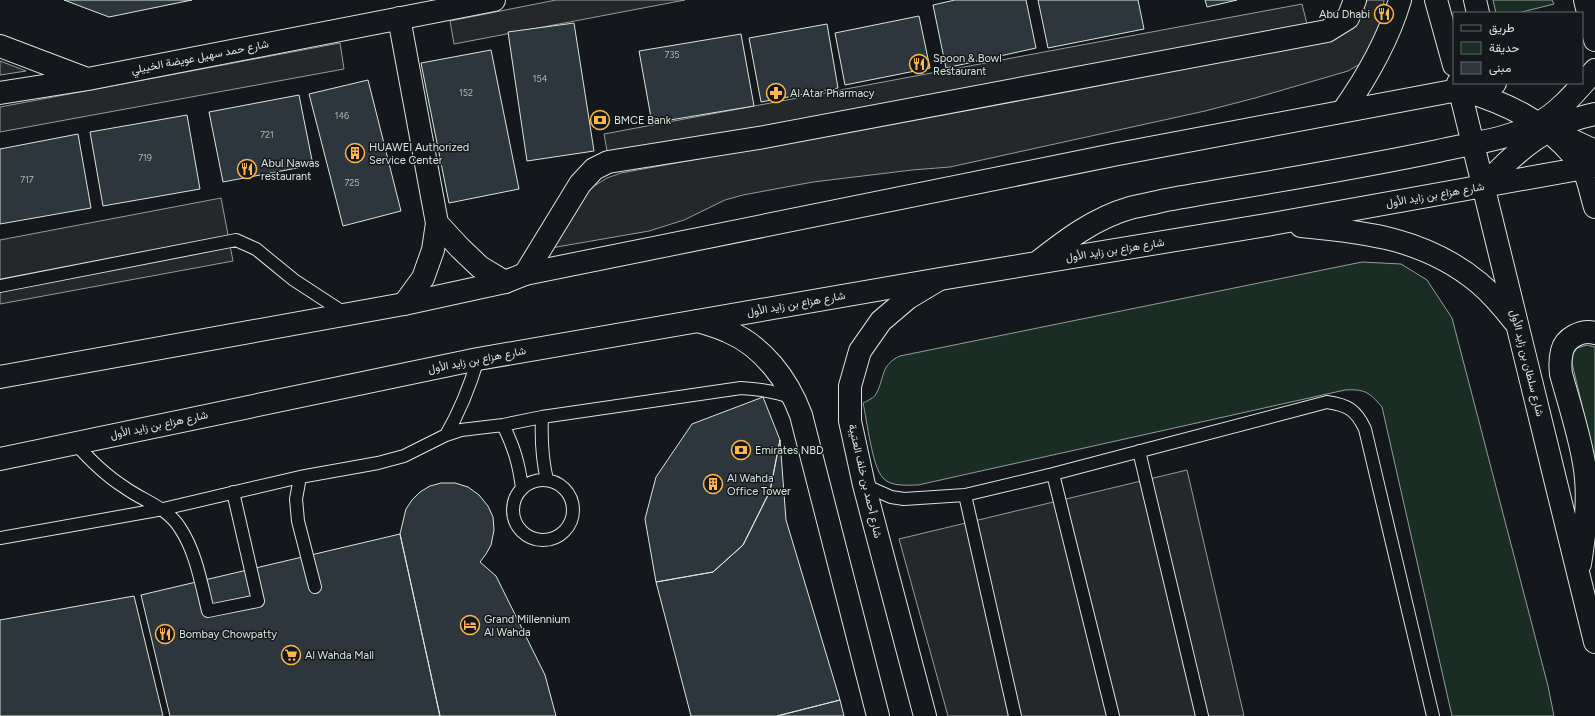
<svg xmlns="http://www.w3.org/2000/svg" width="1595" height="716" viewBox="0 0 1595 716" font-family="Figtree,Vazirmatn,sans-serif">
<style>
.green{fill:#1a2d24;stroke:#939e99}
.parking{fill:#24282b;stroke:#939e99}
.building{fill:#2c363c;stroke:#d8e6dc}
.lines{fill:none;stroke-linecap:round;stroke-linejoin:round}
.service-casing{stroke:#d8e6dc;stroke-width:14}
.minor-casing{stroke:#d8e6dc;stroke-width:24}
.tertiary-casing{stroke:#d8e6dc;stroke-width:24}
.primary-casing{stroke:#d8e6dc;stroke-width:24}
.service{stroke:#14181c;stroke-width:12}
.minor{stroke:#14181c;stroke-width:22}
.tertiary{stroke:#14181c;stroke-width:22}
.primary{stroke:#14181c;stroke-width:22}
.labels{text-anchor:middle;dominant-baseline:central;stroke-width:3;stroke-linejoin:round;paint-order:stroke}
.number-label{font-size:9px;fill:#adbab4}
.poi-label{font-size:11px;fill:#d8e6dc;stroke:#14181c;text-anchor:start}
.street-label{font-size:11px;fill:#d8e6dc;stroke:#14181c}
</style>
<rect width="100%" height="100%" fill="#14181c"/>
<path class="green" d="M 1493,0 L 1552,0 L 1554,4 L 1518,13 L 1496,13 Z
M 1362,262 L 1401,264 L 1427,280 L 1452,318 L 1548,686 L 1554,716 L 1452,716 L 1382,407 C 1369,392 1365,389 1345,390 L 918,485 C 907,485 891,487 883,478 C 872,467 867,420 863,403 C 867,401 874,398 876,394 C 885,378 880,365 900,356 Z
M 1587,345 L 1595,347 L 1595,460 L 1572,363 L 1573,354 L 1577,348 Z"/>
<path class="parking" d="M 556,0 L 685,0 L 454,44 L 450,21 Z
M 1367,0 L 1384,0 L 1382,19 L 1367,60 L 1348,71 L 1255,98 L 1205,111 L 950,167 L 912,170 L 813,182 L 743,195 L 725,200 L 684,220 L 649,231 L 551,248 L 583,197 L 594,186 L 607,178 L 621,173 L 1067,92 L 1290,48 L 1344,34 L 1356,23 L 1362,14 Z
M 1302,4 L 1307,24 L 608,156 L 604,134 Z
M 340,43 L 344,69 L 0,132 L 0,107 Z
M 0,61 L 26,71 L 0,75 Z
M 221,198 L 233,261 L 0,304 L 0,240 Z
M 1187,470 L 1244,716 L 948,716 L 899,539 Z"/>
<path class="building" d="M 64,0 L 192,0 L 109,17 Z
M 955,0 L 1026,0 L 1036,48 L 946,68 L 933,5 Z
M 1038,0 L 1138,0 L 1144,29 L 1048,48 Z
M 1205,0 L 1237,0 L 1207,7 Z
M 919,16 L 930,68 L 845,85 L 835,33 Z
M 574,23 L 594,151 L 527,161 L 508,32 Z
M 827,24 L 838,88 L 761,102 L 749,38 Z
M 741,34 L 754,106 L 652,123 L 639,51 Z
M 491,50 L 519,189 L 449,203 L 421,63 Z
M 368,80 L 401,211 L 343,226 L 309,94 Z
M 299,95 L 313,165 L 223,182 L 209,112 Z
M 187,115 L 200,189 L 103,206 L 90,132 Z
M 78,134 L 91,208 L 0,224 L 0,149 Z
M 763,397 L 780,440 L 770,491 L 743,545 L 713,572 L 656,582 L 645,519 L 656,477 L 692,424 Z
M 780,440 L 786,520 L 840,700 L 777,716 L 691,716 L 656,582 L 713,572 L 743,545 L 770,491 Z
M 441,483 L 455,483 L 468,487 L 479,495 L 488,506 L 493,517 L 494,530 L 491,545 L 486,554 L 480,562 L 496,576 L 545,675 L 556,716 L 440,716 L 400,534 L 406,509 L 412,500 L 420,492 L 430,486 Z
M 400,534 L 440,716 L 170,716 L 141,595 Z
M 134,596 L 163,716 L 0,716 L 0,620 Z
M 840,700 L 844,716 L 777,716 Z"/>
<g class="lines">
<defs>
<path id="service" d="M 0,286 L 236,240 L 256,249 L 294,280 L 346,314
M 542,417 C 541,439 542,459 547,480
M 503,425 C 514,447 519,464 522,488
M 446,435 C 460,411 470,386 478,359
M 74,442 C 89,459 105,475 124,487 C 143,501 167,507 180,528 C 196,552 201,583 208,611 L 258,601 L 233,492
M 1139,451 L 1202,716
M 1053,474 L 1113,716
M 300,477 L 296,499 L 298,521 L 315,587
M513 510a30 30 0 1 1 60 0a30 30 0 1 1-60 0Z
M 864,485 L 891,497 L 904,499 L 965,495 L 1053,474 L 1327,402 C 1348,405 1356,410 1365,429 L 1433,716
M 965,495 L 1015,716
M 0,538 L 163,509 L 300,477 L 378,463 L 404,456 L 446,435 L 461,430 L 503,425 L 542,417 L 741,388 C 759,389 775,391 792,398"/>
<path id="minor" d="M 399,18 L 437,223 L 433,250 L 423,278 L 404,304
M 0,46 L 87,79
M 0,93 L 88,79 L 494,0
M 437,223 L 460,248 L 480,267 L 505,282
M 525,274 L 580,184 L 594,169 L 608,162 L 764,137 L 1327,31 L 1348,18 L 1355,0"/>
<path id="tertiary" d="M 698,321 C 708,324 718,327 727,331 C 763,346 788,380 801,415 L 878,716
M 925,716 L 864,485 L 850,421 L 850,386 L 860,351 L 881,321 L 908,298 L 938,280"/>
<path id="primary" d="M 1436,0 L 1454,65
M 1475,0 L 1478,13
M 1585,0 L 1595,40
M 1458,83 L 1595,642
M 1463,90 C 1505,103 1543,120 1572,154 C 1575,159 1581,164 1583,169 C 1589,180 1591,195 1595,207
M 1343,111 C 1367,77 1388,40 1400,0
M 1561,135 L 1595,151
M 1483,186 C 1494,176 1503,165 1514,156 C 1537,135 1565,120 1595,114
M 1301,226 C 1367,232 1426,239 1479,283 C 1492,294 1503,307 1514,321
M 1038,262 C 1066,240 1095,218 1130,208 C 1142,205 1154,203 1166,200 C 1257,184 1348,170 1438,151 C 1472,143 1506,140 1537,124 C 1561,111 1577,90 1595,70
M 0,377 L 404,304 L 505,282 L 525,274 L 1118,154 L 1495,83
M 0,459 L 478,359 L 940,279 L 1272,224 L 1595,166
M 1580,564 C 1585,532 1590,496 1584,463 C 1579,433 1569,403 1561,374 C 1560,366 1560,359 1562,351 C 1565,338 1582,329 1595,333"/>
</defs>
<use href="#service" class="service-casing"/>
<use href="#minor" class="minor-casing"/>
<use href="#tertiary" class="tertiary-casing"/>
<use href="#primary" class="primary-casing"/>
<use href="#service" class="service"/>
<use href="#minor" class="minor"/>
<use href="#tertiary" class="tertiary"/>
<use href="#primary" class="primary"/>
</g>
<defs>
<symbol id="restaurant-ring" viewBox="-11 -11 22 22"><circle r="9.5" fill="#14181c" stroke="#ffb74d" stroke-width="1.5"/><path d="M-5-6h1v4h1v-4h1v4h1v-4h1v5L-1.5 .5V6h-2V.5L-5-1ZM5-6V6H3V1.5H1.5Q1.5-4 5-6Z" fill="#ffb74d"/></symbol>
<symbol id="pharmacy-ring" viewBox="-11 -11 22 22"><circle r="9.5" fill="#14181c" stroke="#ffb74d" stroke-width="1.5"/><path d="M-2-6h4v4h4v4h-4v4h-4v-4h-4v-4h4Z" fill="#ffb74d"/></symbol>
<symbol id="bank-ring" viewBox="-11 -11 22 22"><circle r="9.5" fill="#14181c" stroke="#ffb74d" stroke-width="1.5"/><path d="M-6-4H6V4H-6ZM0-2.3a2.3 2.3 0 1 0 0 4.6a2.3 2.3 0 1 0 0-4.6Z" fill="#ffb74d"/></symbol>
<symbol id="building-ring" viewBox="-11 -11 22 22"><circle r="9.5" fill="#14181c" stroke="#ffb74d" stroke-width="1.5"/><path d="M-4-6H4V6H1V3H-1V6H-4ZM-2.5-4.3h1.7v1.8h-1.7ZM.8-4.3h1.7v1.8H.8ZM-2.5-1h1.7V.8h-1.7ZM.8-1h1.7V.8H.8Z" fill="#ffb74d"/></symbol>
<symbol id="hotel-ring" viewBox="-11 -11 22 22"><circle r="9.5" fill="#14181c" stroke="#ffb74d" stroke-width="1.5"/><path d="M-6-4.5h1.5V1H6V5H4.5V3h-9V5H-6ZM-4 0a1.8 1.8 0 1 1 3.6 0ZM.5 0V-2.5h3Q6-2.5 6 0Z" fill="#ffb74d"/></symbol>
<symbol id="supermarket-ring" viewBox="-11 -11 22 22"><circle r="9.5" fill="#14181c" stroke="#ffb74d" stroke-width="1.5"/><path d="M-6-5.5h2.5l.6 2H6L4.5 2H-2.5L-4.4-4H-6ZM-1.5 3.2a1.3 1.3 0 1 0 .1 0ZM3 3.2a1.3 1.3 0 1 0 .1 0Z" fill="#ffb74d"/></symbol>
</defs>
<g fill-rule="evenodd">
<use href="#restaurant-ring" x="1373" y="3" width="22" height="22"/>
<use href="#restaurant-ring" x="908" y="53" width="22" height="22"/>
<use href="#pharmacy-ring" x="765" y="82" width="22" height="22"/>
<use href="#bank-ring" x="589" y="109" width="22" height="22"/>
<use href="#building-ring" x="344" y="142" width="22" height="22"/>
<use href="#restaurant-ring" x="236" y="158" width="22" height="22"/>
<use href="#bank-ring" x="730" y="439" width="22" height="22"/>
<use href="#building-ring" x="702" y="473" width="22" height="22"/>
<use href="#hotel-ring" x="459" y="614" width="22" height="22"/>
<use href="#restaurant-ring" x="154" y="623" width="22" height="22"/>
<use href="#supermarket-ring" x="280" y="644" width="22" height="22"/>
</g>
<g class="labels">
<g class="number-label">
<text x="672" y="54">735</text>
<text x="540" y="78">154</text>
<text x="466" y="92">152</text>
<text x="342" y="115">146</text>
<text x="267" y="134">721</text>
<text x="145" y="157">719</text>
<text x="27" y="179">717</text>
<text x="352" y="182">725</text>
</g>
<g class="poi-label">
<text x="1370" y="14" text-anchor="end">Abu Dhabi</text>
<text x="933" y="58">Spoon &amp; Bowl<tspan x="933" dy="13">Restaurant</tspan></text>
<text x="790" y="93">Al Atar Pharmacy</text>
<text x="614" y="120">BMCE Bank</text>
<text x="369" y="147">HUAWEI Authorized<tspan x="369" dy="13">Service Center</tspan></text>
<text x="261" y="163">Abul Nawas<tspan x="261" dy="13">restaurant</tspan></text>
<text x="755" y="450">Emirates NBD</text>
<text x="727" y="478">Al Wahda<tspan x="727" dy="13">Office Tower</tspan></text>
<text x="484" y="619">Grand Millennium<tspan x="484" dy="13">Al Wahda</tspan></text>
<text x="179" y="634">Bombay Chowpatty</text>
<text x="305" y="655">Al Wahda Mall</text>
</g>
<g class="street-label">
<text transform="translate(200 57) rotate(-11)">شارع حمد سهيل عويضة الخييلي</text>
<text transform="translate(1435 195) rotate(-10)">شارع هزاع بن زايد الأول</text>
<text transform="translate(1115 250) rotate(-9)">شارع هزاع بن زايد الأول</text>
<text transform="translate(796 304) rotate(-10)">شارع هزاع بن زايد الأول</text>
<text transform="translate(477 360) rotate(-11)">شارع هزاع بن زايد الأول</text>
<text transform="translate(1527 363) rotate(76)">شارع سلطان بن زايد الأول</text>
<text transform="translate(159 425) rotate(-12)">شارع هزاع بن زايد الأول</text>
<text transform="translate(865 481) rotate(77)">شارع أحمد بن خلف العتيبة</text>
</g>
</g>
<rect x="1453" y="12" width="130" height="72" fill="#14181c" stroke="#626a69"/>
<rect x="1461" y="25" width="20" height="6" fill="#14181c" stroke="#626a69"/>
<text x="1489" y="32" font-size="12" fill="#d8e6dc">طريق</text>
<rect x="1461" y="42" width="20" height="12" fill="#1a2d24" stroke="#626a69"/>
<text x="1489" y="52" font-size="12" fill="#d8e6dc">حديقة</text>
<rect x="1461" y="62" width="20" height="12" fill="#2c363c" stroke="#626a69"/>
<text x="1489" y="72" font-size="12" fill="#d8e6dc">مبنى</text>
</svg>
